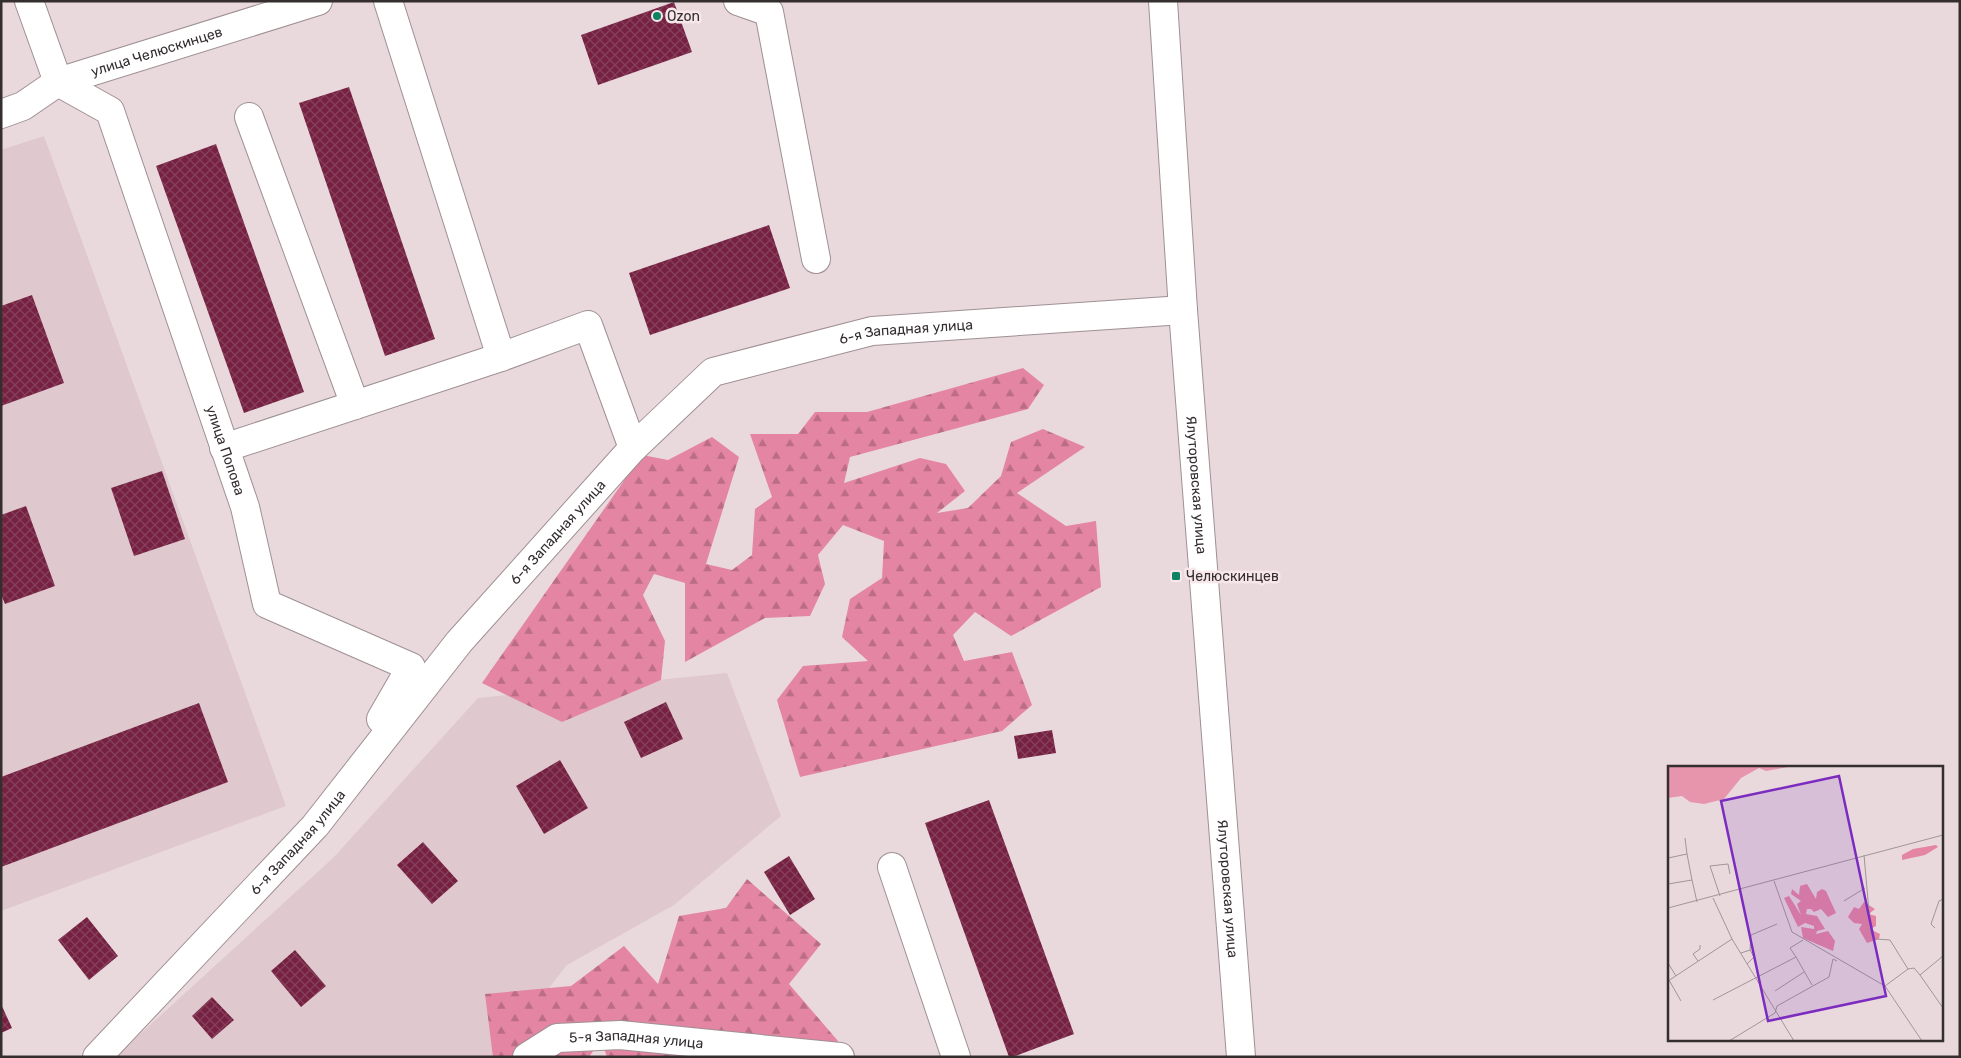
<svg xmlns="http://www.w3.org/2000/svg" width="1961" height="1058" viewBox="0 0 1961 1058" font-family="Rubik,sans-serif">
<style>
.built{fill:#e0c9ce}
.forest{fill:url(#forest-firs)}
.building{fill:url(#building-cross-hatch)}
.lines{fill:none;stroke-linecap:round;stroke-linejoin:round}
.minor-casing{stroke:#9f9094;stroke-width:30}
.major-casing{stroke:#9f9094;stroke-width:30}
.minor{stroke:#fff;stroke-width:28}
.major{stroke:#fff;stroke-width:28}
.poi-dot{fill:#0d8362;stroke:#f7e7ea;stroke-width:2}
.labels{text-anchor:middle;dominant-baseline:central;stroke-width:5;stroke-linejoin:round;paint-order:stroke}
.poi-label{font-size:14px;fill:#342e2f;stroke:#f7e7ea;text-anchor:start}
.street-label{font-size:14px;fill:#342e2f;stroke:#f7e7ea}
.inset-road{fill:none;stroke:#a19597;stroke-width:1}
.view{fill:#7b2cbf;fill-opacity:0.15;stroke:#7b2cbf;stroke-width:2.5}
.inset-edge{fill:none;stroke:#342e2f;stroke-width:2.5}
</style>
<defs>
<pattern id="forest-firs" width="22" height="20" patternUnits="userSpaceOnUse" patternTransform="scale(1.25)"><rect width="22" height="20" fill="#e485a3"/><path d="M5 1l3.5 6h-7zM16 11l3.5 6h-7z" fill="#ba6d85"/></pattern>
<pattern id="building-cross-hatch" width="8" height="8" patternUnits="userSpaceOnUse" patternTransform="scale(1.25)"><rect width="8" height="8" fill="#762142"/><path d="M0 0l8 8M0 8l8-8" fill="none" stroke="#85415b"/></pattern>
</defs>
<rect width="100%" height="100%" fill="#e9d9dd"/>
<path class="built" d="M 44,136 L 286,806 L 1,911 L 1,150 Z
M 727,673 L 781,816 L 674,905 L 567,965 L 495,1057 L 115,1057 L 333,858 L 478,698 Z"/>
<path class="forest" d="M 1023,368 L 1044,385 L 1028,409 L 850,457 L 844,483 L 920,458 L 946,464 L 965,491 L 937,513 L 968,508 L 1001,476 L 1011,442 L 1043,429 L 1085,447 L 1017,493 L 1066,526 L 1096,521 L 1101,587 L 1011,636 L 975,612 L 953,635 L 964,661 L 1012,652 L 1032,705 L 1002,731 L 800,777 L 777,700 L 803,666 L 868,661 L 842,637 L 850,599 L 882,578 L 884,541 L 843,525 L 818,555 L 825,584 L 810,616 L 765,618 L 685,662 L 685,583 L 654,574 L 643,595 L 665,641 L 661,680 L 562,722 L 482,683 L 642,455 L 668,460 L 712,437 L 739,457 L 706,564 L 732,570 L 752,555 L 755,509 L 772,497 L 750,434 L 798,434 L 815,412 L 867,412 Z
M 747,879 L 821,944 L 789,984 L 838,1041 L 829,1057 L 607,1057 L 601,1040 L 589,1057 L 493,1057 L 485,994 L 571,986 L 624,946 L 658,984 L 679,916 L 726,908 Z"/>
<path class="building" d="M 674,2 L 692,52 L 598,85 L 581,35 Z
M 349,87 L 435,339 L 385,356 L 299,103 Z
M 216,144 L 304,392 L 244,413 L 156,166 Z
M 769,225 L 790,288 L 650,335 L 629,273 Z
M 32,295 L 64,383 L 1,406 L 1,306 Z
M 162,471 L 185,539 L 134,556 L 111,488 Z
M 26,506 L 55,586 L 5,604 L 1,594 L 1,515 Z
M 666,702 L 683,739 L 641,758 L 624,722 Z
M 199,703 L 228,782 L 1,867 L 1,777 Z
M 1052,730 L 1056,753 L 1018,759 L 1014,736 Z
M 560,760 L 588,808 L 544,834 L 516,786 Z
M 989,800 L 1074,1034 L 1013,1057 L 1009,1057 L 925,823 Z
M 423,842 L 458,881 L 432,904 L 397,865 Z
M 789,856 L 815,899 L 790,915 L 764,872 Z
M 87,917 L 118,956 L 89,980 L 58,940 Z
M 295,950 L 326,986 L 301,1007 L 271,971 Z
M 212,997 L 234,1020 L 212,1039 L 192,1016 Z
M 1,1004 L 12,1028 L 1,1033 Z"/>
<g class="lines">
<defs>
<g id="minor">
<path id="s1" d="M 29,1 L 58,82 L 110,111 L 245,507 L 267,604 L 411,667 L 381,719"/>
<path d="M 388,1 L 501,357 L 588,325 L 633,448"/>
<path d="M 738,1 L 769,12 L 816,259"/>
<path id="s2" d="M 1,114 L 23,106 L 58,82 L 318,1"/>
<path d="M 249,117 L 355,405"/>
<path d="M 224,448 L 501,357"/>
<path d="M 892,867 L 956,1057"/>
<path id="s3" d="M 97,1057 L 315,826 L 459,642 L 633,448 L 713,372 L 872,331 L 1183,310"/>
<path id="s4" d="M 527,1057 L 557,1038 L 620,1035 L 840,1057"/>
</g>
<g id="major">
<path id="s5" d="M 1163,1 L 1183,310 L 1241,1057"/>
</g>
</defs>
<use href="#minor" class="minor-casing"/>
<use href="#major" class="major-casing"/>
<use href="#minor" class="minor"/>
<use href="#major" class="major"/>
</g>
<g class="poi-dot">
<circle cx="657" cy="16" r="5"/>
<rect x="1171" y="571" width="10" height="10" rx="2.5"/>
</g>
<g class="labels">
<g class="poi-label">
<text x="667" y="16">Ozon</text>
<text x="1186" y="576">Челюскинцев</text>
</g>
<g class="street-label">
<text stroke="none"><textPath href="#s2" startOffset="169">улица Челюскинцев</textPath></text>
<text stroke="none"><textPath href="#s3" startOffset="1120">6-я Западная улица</textPath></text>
<text stroke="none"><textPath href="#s1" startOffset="504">улица Попова</textPath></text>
<text stroke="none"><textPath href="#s5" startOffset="485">Ялуторовская улица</textPath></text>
<text stroke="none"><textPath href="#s3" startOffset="699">6-я Западная улица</textPath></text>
<text stroke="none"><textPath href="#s3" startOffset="294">6-я Западная улица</textPath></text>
<text stroke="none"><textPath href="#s5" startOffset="890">Ялуторовская улица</textPath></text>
<text stroke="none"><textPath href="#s4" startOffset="115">5-я Западная улица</textPath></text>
</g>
</g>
<g transform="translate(1668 766)">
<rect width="275" height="275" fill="#e9d9dd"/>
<path d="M 268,79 L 270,81 L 257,89 L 234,94 L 234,89 L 245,83 ZM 139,118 L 148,133 L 149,126 L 154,123 L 158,125 L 168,147 L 160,151 L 153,143 L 146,146 L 143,143 L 139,143 L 138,148 L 149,150 L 157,163 L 149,165 L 148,168 L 160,165 L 167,175 L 165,185 L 135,172 L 133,161 L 146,163 L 146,160 L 137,157 L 130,161 L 116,132 L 121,130 L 133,149 L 129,138 L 133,135 L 123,128 L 124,123 L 131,129 L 132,120 ZM 196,136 L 207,143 L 201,148 L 208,150 L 208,160 L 202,163 L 212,168 L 211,173 L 199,177 L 191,163 L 194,158 L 186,157 L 180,151 L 186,141 L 191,143 Z" fill="#e485a3"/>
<path d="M 0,0 L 126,0 L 98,5 L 91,2 L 73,12 L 56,33 L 36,38 L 22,36 L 14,30 L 0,32 Z" fill="#e794ad"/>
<path class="inset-road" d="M 17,72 L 19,88M 196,89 L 203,168 L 208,173 L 222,174 L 240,203 L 246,202 L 252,209 L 275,242M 0,92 L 19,88 L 24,114M 106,115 L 124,166 L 217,220 L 254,275M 0,118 L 24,114 L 29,136M 52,130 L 42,100 L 60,98 L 62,108M 45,132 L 64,173 L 126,275M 176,135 L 197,122M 0,142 L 275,69M 267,162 L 263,158 L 271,135 L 275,133M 82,184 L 83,169 L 109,158M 73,187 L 82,184 L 86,191 L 79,198M 128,191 L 144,219M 30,195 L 25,188 L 32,183 L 32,179M 0,197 L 8,210M 252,209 L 275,190M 1,214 L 13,235M 0,215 L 64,173M 217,220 L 240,203M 107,225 L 136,206M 45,234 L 128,191 L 122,182 L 135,174M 61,275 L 107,247 L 109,240 L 161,211 L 165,193 L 169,195"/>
<path class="view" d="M 171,10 L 218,230 L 100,255 L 53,35 Z"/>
<rect width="275" height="275" class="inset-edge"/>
</g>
<rect width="1961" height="1058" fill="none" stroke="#342e2f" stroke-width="5"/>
</svg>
